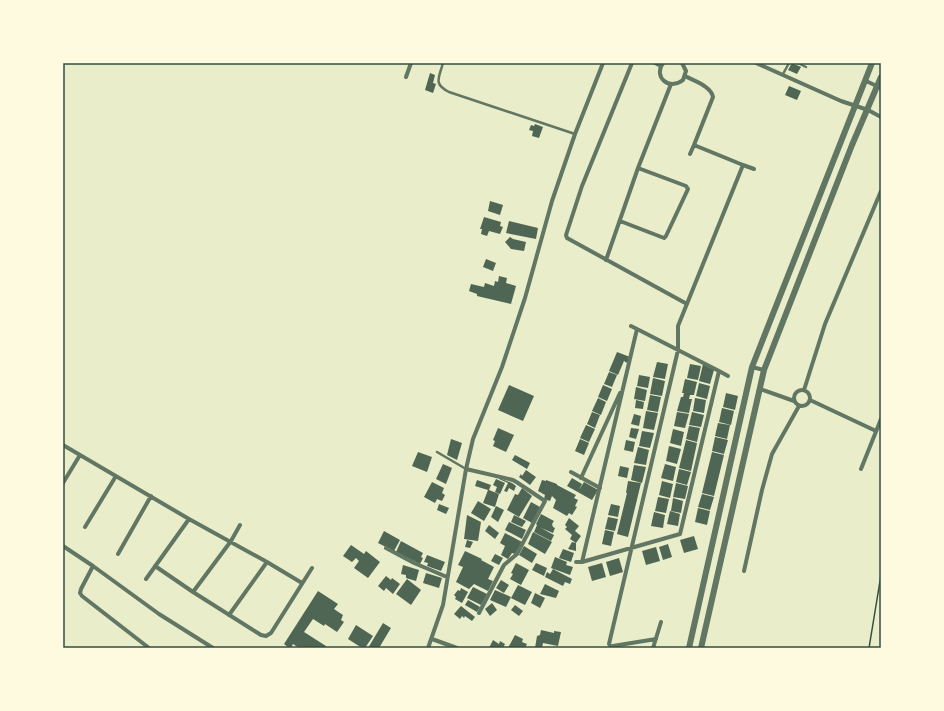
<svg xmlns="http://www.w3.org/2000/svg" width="944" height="711" viewBox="0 0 944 711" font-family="Bitter,serif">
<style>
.building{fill:#4f6655}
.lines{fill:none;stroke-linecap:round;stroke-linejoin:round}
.path{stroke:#344e41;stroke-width:1.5}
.service{stroke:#617663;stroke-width:2.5}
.minor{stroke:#617663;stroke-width:4}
.tertiary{stroke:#617663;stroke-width:6}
.neatline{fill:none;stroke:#344e41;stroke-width:1.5}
</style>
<rect width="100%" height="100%" fill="#e9edc9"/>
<path class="building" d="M 792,63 L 801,67 L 797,74 L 788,70 Z
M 430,73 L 435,75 L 433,83 L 436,84 L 433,93 L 425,90 Z
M 789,86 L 801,91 L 797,100 L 785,95 Z
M 535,124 L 543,127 L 539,138 L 532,136 L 533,131 L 529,130 L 531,125 L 534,126 Z
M 490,201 L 503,205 L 500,215 L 488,211 Z
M 484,217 L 501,222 L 500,226 L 503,227 L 500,234 L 489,231 L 487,236 L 481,234 L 482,229 L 480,229 Z
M 509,221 L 538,228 L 536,239 L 506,233 Z
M 510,237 L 513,239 L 526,242 L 524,251 L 511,249 L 505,242 Z
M 486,259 L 496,263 L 493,271 L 483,267 Z
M 499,276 L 507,278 L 506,283 L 516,286 L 511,304 L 477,296 L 477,294 L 469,291 L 471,284 L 484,287 L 485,283 L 494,286 L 495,281 L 498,282 Z
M 617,352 L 630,357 L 627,363 L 624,361 L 618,375 L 609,371 Z
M 657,362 L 668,364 L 665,379 L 653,377 Z
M 690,364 L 701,366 L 698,380 L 687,378 Z
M 703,364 L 714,370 L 710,384 L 699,381 Z
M 609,372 L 617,375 L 612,387 L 604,384 Z
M 639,375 L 650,377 L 648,388 L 637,386 Z
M 653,378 L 665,381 L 662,396 L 650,394 Z
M 685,379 L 697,382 L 694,395 L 690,395 L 689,399 L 692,399 L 689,413 L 677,411 L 681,397 L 683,397 L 684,393 L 682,393 Z
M 699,383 L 710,386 L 707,399 L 696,396 Z
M 509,385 L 534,396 L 523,421 L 498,410 Z
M 603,385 L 612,389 L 607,401 L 598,397 Z
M 636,387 L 647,390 L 645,401 L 634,399 Z
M 726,393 L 738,396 L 735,410 L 723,407 Z
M 650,395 L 661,397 L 658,412 L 647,410 Z
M 598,398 L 606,402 L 601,415 L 592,411 Z
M 695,398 L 706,400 L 704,413 L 693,411 Z
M 636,400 L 644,402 L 643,409 L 635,408 Z
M 722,408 L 734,411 L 731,425 L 719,422 Z
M 646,411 L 658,413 L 654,430 L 643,428 Z
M 592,412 L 600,415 L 595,428 L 587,424 Z
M 677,412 L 689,414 L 685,428 L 674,426 Z
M 692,412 L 704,415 L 701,427 L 689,425 Z
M 634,414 L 641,416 L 639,426 L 631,424 Z
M 718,423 L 730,425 L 727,439 L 715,436 Z
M 586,425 L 595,429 L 589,442 L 580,438 Z
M 689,426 L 700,428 L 697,442 L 686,439 Z
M 498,428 L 514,435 L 506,452 L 493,446 L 495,441 L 493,440 Z
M 631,428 L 639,429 L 636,439 L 629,437 Z
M 673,429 L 684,432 L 681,446 L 670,443 Z
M 642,431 L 654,433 L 650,448 L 639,446 Z
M 715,437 L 728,440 L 724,454 L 712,451 Z
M 451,439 L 462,443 L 457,460 L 447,455 Z
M 580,439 L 589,443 L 584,455 L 575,451 Z
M 626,440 L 635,442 L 633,452 L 624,450 Z
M 686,440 L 697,443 L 691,471 L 679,468 Z
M 669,446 L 681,449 L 677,464 L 666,461 Z
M 638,447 L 649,450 L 646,465 L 634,463 Z
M 418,452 L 432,457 L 427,472 L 412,466 Z
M 712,452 L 724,455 L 714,496 L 702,493 Z
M 515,455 L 530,463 L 527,469 L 512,460 Z
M 443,464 L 452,468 L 446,484 L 436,479 Z
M 665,464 L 676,467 L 673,481 L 661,478 Z
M 634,465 L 646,467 L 642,483 L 631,480 Z
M 620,466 L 629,468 L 627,478 L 618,476 Z
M 679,469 L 691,472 L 687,485 L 676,482 Z
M 526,470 L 536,477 L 530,485 L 519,477 L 521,474 L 522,476 Z
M 499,478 L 512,483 L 516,486 L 514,491 L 509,488 L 507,492 L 504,491 L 508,483 L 499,479 Z
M 572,478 L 582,484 L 579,490 L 584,482 L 598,490 L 592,500 L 567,486 Z
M 496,479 L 505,483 L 500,494 L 495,492 L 497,487 L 493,485 Z
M 477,480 L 491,485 L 489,490 L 499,494 L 495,507 L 483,503 L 488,490 L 475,486 Z
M 542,480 L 546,481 L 546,480 L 557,484 L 557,485 L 576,495 L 574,498 L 578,500 L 575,506 L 577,507 L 572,515 L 569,513 L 567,516 L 553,508 L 556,500 L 552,496 L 550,501 L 544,499 L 545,495 L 538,491 Z
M 628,481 L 641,483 L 628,537 L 617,534 L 627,493 L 626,493 Z
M 662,481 L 673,484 L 670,498 L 659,495 Z
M 432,482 L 444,488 L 442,493 L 445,495 L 442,501 L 437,499 L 435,503 L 424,497 Z
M 676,483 L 688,486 L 685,499 L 673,497 Z
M 522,488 L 532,496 L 519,517 L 507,510 L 515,494 L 518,495 Z
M 702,494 L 714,497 L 710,510 L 698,507 Z
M 658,497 L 669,499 L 666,513 L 655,511 Z
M 673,498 L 683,501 L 681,513 L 671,511 Z
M 478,501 L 491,509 L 484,521 L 471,513 Z
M 531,502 L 540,507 L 532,523 L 523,518 Z
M 439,504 L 449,508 L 446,514 L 437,510 Z
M 611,504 L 620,506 L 618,517 L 608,515 Z
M 496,506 L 504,510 L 498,522 L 491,517 Z
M 698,508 L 710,511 L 707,525 L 695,522 Z
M 670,511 L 680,514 L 678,526 L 667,524 Z
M 654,512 L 665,515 L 663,528 L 651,526 Z
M 541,514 L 554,521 L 552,524 L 553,527 L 555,528 L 553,533 L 541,528 L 554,535 L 551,541 L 534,532 L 537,525 L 536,524 Z
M 467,515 L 481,522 L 478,541 L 464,539 Z
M 514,515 L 526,521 L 522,527 L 511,522 Z
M 608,517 L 618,519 L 615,531 L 605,529 Z
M 569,518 L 579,526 L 575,531 L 581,536 L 576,543 L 576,551 L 568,549 L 572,542 L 576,543 L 570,539 L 572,535 L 565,529 L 567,527 L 565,525 Z
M 509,522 L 526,530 L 522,539 L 505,530 Z
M 489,525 L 499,533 L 495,539 L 485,531 Z
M 605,530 L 614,532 L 611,546 L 602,544 Z
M 384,531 L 400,540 L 394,551 L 378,543 Z
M 533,532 L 552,542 L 545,554 L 528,544 Z
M 505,533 L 522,542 L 515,554 L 512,553 L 508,559 L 501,555 L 505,546 L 500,543 Z
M 694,536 L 698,549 L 684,553 L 680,540 Z
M 467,540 L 473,542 L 470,548 L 465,547 Z
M 401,541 L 423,553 L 421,557 L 423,558 L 420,564 L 396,552 Z
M 668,544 L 672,557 L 663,560 L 659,547 Z
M 351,545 L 364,554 L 366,551 L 380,562 L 368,578 L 354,568 L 359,561 L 356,558 L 352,562 L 343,556 Z
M 524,546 L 537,554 L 532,563 L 519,555 Z
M 656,547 L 660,561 L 646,565 L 642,551 Z
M 563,549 L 574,553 L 571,562 L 559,558 Z
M 465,551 L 482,559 L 481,560 L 494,567 L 488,579 L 493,581 L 488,591 L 474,584 L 469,589 L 456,582 L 463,567 L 458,565 Z
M 495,554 L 503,558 L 499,565 L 491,561 Z
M 427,555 L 445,562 L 441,571 L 427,566 L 428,563 L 424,562 Z
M 555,557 L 567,562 L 566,565 L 573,567 L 570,575 L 551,568 Z
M 619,558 L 623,572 L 610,576 L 606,562 Z
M 516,563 L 529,570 L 521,585 L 510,579 L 513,574 L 511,573 Z
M 536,563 L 547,568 L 544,576 L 532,570 Z
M 602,563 L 606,577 L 592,581 L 588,567 Z
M 403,565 L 419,570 L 416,581 L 406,578 L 406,575 L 401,574 Z
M 553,569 L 572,579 L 570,584 L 565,582 L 563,586 L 545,577 L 547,572 L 550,574 Z
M 426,573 L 442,578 L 439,588 L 423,583 Z
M 386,576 L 391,580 L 392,578 L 400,584 L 393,594 L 386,588 L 384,591 L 378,586 Z
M 407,579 L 421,590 L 411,605 L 396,594 Z
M 501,580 L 509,585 L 504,593 L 496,588 Z
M 545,584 L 559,591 L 556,598 L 540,594 Z
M 518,585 L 532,592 L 525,605 L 511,598 Z
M 473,587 L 487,594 L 481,605 L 467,598 Z
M 461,588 L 468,592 L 462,603 L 455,599 L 456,597 L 454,595 L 458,590 L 460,591 Z
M 495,590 L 511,597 L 506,607 L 490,600 Z
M 318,591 L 338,604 L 334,609 L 343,615 L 341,620 L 344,622 L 337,632 L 325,624 L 324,626 L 313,619 L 304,632 L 326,646 L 325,648 L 299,648 L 293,644 L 291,648 L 289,648 L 284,644 Z
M 535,593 L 545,598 L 540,608 L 531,603 Z
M 468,600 L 480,607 L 477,612 L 465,605 Z
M 492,603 L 497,610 L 490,616 L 485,609 Z
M 515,605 L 523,611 L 519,616 L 511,610 Z
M 461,606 L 475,617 L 472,621 L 465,616 L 464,618 L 462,616 L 460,619 L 454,614 Z
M 383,623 L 391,628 L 379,648 L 368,648 Z
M 356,625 L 373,636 L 365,648 L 362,648 L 348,639 Z
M 541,630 L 554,633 L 554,631 L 561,632 L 558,646 L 543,643 L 542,648 L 535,648 L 537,636 L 540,635 Z
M 515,635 L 523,639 L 522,642 L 527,644 L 525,648 L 508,648 Z
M 493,640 L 499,644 L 500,641 L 505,644 L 503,648 L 489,648 Z"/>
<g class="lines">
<path class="path" d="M 869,648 L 881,575"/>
<path class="service" d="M 443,63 C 439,78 433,84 449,92 L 575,134
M 798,63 L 806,67
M 783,74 L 789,63
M 437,452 L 466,469"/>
<path class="minor" d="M 632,63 L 582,186 L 566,235 L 567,238 L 687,304
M 655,63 L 661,66
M 663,63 C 653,77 669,91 683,80 L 686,71 L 682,63
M 756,63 L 841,101 L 868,110 L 881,117
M 406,77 L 411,63
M 866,81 L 881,88
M 690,154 L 694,145
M 743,165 L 754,169
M 620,221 L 664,238 L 666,236 L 688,189 L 686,186 L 638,168
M 606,260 L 638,168 L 671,84
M 631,326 L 637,329
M 637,329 L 719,371 L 680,534 L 582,562 Z
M 752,367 L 764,370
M 719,371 L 728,376
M 760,389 L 794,401
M794 398a8 8 0 1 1 16 0a8 8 0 1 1-16 0Z
M 804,390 L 825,324 L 881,191
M 810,400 L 876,431
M 63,445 L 189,519 L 267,562 L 302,583
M 466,469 L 513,480 L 518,483 L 545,501 L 517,554 L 504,565 L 479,613
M 861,469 L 881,419
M 571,472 L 600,488
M 581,478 L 620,393
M 63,483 L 80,455
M 85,527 L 116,476
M 63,546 L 93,566 L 159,614 L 213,648
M 386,548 L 414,563 L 447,577
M 118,554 L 151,496
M 576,562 L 582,562
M 93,566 L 81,589 L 80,593 L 82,596 L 149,648
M 155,566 L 193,592 L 261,635 L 266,636 L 271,633 L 312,568
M 744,571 L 762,490 L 772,454 L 799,406
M 146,579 L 189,519
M 193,592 L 231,541 L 240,525
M 229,615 L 267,562
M 432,639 L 457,648
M 613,646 L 656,639
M 428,648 L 443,605 L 466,469 L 473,439 L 502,367 L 525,298 L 552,201 L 575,134 L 603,63
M 616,648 L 611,647 L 609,644 L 678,350 L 678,326 L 743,165 L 694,145 L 713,97 C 711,86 694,81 685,76
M 653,648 L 661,622"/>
<path class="tertiary" d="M 689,648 L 752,367 L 872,63
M 701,648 L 764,370 L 852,145 L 881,77"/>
</g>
<rect width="944" height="711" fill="none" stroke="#fefae0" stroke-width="128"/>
<rect x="64" y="64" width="816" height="583" class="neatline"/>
</svg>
